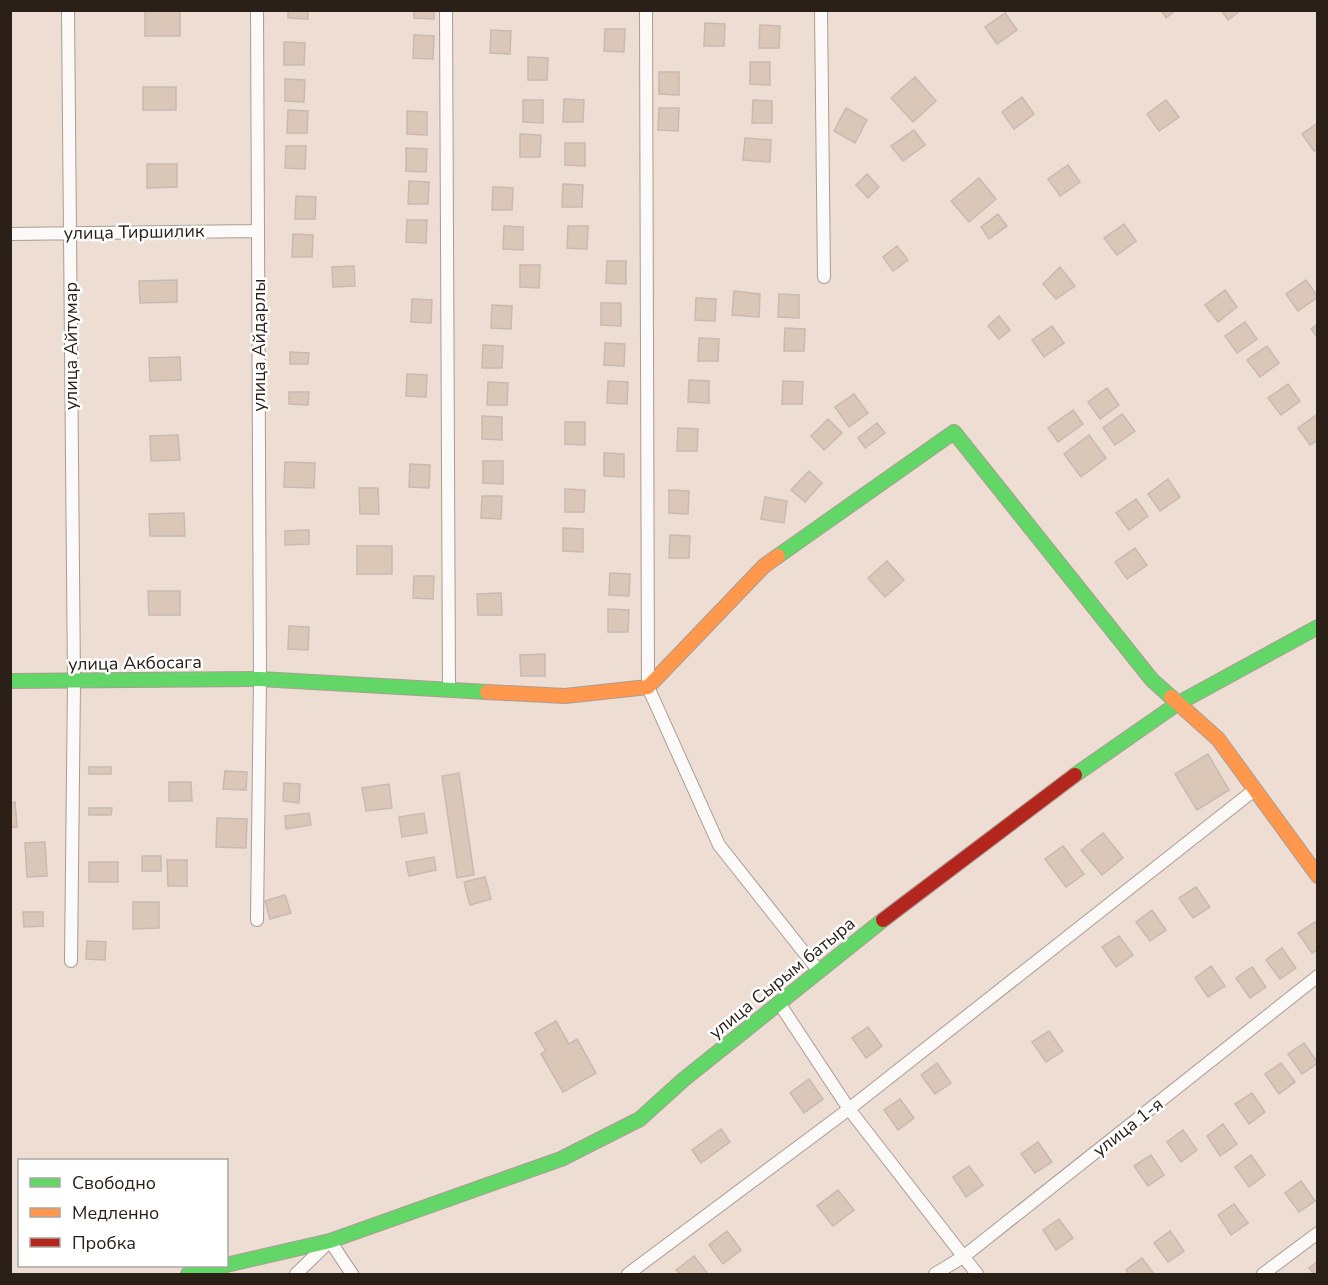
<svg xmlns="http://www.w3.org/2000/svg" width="1328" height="1285" viewBox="0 0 1328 1285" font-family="'Nunito Sans',sans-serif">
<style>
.building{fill:#dbc7b8;stroke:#c6bab2;stroke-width:1.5}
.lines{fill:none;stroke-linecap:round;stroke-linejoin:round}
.street-casing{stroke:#a99d94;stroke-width:14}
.fast-casing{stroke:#a99d94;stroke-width:16}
.slow-casing{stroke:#a99d94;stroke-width:16}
.jam-casing{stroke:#a99d94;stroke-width:16}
.street{stroke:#fcfaf8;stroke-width:12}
.fast{stroke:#63d668;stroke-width:14}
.slow{stroke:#ff974d;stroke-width:14}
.jam{stroke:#b3261e;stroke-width:14}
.labels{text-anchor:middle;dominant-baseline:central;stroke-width:5;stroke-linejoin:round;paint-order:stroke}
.street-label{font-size:18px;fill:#2a2018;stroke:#fff}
</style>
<rect width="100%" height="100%" fill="#edddd2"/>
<path class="building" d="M 145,10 L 180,10 L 180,36 L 145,36 Z
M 288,10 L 308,10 L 308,19 L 288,18 Z
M 414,10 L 434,10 L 434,19 L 414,18 Z
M 1161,10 L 1176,10 L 1166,18 Z
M 1221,10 L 1241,10 L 1228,20 Z
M 1005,13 L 1017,30 L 997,44 L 985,27 Z
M 705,23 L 725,24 L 724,46 L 704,46 Z
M 760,25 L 780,26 L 779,48 L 759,48 Z
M 605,29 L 625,29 L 624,52 L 604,51 Z
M 491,30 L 511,31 L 510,54 L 490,53 Z
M 414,35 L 434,36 L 433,59 L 413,58 Z
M 284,42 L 305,43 L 304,65 L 284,65 Z
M 528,57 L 548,58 L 547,80 L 528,80 Z
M 750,62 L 770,62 L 770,85 L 750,84 Z
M 659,72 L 679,72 L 679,95 L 659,94 Z
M 915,77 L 936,101 L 913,122 L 891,98 Z
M 285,79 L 305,80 L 304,102 L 285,101 Z
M 143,87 L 176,87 L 176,110 L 143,110 Z
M 1022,97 L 1034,114 L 1014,129 L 1002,112 Z
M 564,99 L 584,100 L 583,122 L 563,122 Z
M 523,100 L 543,100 L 543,123 L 523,122 Z
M 753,100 L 772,101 L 772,123 L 752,123 Z
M 1166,100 L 1179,117 L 1159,131 L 1147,114 Z
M 659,108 L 679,108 L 678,131 L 658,130 Z
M 846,108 L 867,120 L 855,143 L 834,131 Z
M 288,110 L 308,111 L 307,133 L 287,133 Z
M 407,111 L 427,112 L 427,135 L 407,134 Z
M 1318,123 L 1318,149 L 1314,151 L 1302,134 Z
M 914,130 L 925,145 L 903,161 L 891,146 Z
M 520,134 L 541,135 L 540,157 L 520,157 Z
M 745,138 L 771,140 L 770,162 L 743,160 Z
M 565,143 L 585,143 L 585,166 L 565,165 Z
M 286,146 L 306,146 L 305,169 L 285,168 Z
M 406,148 L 427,149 L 426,172 L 406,171 Z
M 147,164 L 177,164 L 177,187 L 147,188 Z
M 1068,165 L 1080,182 L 1060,196 L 1048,179 Z
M 867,174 L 879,187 L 868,198 L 856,185 Z
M 979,178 L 996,199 L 969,222 L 951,201 Z
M 409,181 L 429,182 L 428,204 L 408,204 Z
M 563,184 L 583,185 L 582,207 L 562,207 Z
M 493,187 L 513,188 L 512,210 L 492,210 Z
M 296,196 L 316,197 L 315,219 L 295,219 Z
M 998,214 L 1007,226 L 989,239 L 981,227 Z
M 407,220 L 427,220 L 426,243 L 406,242 Z
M 1124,224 L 1136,241 L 1117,255 L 1104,238 Z
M 504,226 L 523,227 L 523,250 L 503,249 Z
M 568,226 L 588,226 L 587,249 L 567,248 Z
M 293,234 L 313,235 L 312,257 L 292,257 Z
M 897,246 L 908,260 L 893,271 L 883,257 Z
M 607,261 L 626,261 L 626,284 L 606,283 Z
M 520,265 L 540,265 L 539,288 L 520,287 Z
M 354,266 L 355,286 L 333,287 L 332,267 Z
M 1060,267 L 1075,286 L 1056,299 L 1043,284 Z
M 177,280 L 177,302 L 140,303 L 139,281 Z
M 1306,280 L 1318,297 L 1298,311 L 1286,294 Z
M 1225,290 L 1237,307 L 1218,322 L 1205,305 Z
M 734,291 L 760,294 L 759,317 L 732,315 Z
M 779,294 L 799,295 L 799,318 L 778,317 Z
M 696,298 L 716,299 L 715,321 L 695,320 Z
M 412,299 L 432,300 L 431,323 L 411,322 Z
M 601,303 L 621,303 L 621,326 L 601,325 Z
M 492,305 L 512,306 L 511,329 L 491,328 Z
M 999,316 L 1010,330 L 999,339 L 988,326 Z
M 1245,322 L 1257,339 L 1237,353 L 1225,336 Z
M 1318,324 L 1318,338 L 1311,329 Z
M 1052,326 L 1064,343 L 1044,357 L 1032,340 Z
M 785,328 L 805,329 L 804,351 L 784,351 Z
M 699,338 L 719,339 L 718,361 L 698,361 Z
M 605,343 L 625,344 L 624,366 L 604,365 Z
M 483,345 L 503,346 L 502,368 L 482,368 Z
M 1267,346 L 1279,363 L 1260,377 L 1247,360 Z
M 290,352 L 309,353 L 308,364 L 290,364 Z
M 180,357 L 181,380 L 150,381 L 149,358 Z
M 407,374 L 427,375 L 426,397 L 406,396 Z
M 689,380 L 709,381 L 709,403 L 688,402 Z
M 608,381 L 628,382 L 627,404 L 607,403 Z
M 783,381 L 803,382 L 802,404 L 782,404 Z
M 488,382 L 508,383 L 507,405 L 487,405 Z
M 1288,384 L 1300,401 L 1281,415 L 1268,398 Z
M 1107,388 L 1119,405 L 1100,419 L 1088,402 Z
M 289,392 L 309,392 L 308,405 L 289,404 Z
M 854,394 L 868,413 L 849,427 L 835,407 Z
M 1073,410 L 1083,424 L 1058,442 L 1048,428 Z
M 1122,414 L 1135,431 L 1115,445 L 1103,428 Z
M 1318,414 L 1318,440 L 1310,445 L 1298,428 Z
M 482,416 L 502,417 L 502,440 L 482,439 Z
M 828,419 L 842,433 L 824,450 L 811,436 Z
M 565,422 L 585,422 L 585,445 L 565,444 Z
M 877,423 L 885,433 L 865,448 L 858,438 Z
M 678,428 L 698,429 L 697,451 L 677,451 Z
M 178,435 L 180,460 L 151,461 L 150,436 Z
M 1089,435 L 1106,458 L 1081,477 L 1064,454 Z
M 604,453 L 624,454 L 624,477 L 604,476 Z
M 483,461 L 503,461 L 503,484 L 483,483 Z
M 285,462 L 315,463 L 314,488 L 284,487 Z
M 410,464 L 430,465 L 429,488 L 409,487 Z
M 809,471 L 822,483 L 805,502 L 791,490 Z
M 1168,479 L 1180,497 L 1160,511 L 1148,494 Z
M 359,488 L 378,488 L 379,514 L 360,514 Z
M 565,489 L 585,490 L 584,512 L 565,512 Z
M 669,490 L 689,491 L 688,514 L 669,513 Z
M 482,496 L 502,496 L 501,519 L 481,518 Z
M 765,497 L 787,501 L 784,523 L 761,519 Z
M 1136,499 L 1148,516 L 1129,530 L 1116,513 Z
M 184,513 L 185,536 L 150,536 L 149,514 Z
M 563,528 L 583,529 L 583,552 L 563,551 Z
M 309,530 L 309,544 L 285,545 L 285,531 Z
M 670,535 L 690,536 L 689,558 L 669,558 Z
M 357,546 L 392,546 L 392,574 L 357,574 Z
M 1135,548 L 1147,565 L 1127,579 L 1115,562 Z
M 887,561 L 904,580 L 885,597 L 868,578 Z
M 610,573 L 630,574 L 629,596 L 609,595 Z
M 414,576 L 434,576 L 433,599 L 413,598 Z
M 148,591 L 180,591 L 180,615 L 149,615 Z
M 501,593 L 502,615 L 478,615 L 477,594 Z
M 608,609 L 629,610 L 628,632 L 608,632 Z
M 289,626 L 309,627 L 308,650 L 288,649 Z
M 545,654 L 545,676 L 521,676 L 520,655 Z
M 1208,754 L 1229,790 L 1197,810 L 1175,774 Z
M 89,767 L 111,767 L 111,774 L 89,774 Z
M 225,771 L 247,772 L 246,790 L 223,789 Z
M 459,773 L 474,875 L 457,878 L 442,776 Z
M 169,782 L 191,782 L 192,801 L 169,801 Z
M 284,783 L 300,784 L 299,803 L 283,801 Z
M 389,784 L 392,808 L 366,811 L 362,788 Z
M 15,802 L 17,827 L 10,828 L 10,803 Z
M 89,808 L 112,808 L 111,815 L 89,815 Z
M 309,813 L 311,825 L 286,829 L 285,816 Z
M 424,813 L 427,833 L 402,837 L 399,817 Z
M 217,818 L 247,819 L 246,848 L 216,847 Z
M 1103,833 L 1123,858 L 1102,875 L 1081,850 Z
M 45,842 L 47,876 L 27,877 L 25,843 Z
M 1063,846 L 1084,874 L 1066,887 L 1045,859 Z
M 142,856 L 161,856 L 161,871 L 142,871 Z
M 434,857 L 436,870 L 409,876 L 406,862 Z
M 167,860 L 187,860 L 187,886 L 168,886 Z
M 89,862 L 118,862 L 118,882 L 89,882 Z
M 485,877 L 491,899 L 470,905 L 464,882 Z
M 1196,887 L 1210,907 L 1193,918 L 1179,898 Z
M 285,895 L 291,913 L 270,919 L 265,901 Z
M 133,902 L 159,902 L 159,928 L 133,929 Z
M 1152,910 L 1166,930 L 1150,941 L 1136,922 Z
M 23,912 L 43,912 L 43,926 L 24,927 Z
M 1315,922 L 1318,926 L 1318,950 L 1312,953 L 1298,933 Z
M 1119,936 L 1133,955 L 1116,967 L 1102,947 Z
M 87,941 L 106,942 L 105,960 L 86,959 Z
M 1282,948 L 1296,968 L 1280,979 L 1266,960 Z
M 1211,966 L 1225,986 L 1208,997 L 1195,978 Z
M 1252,967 L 1266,987 L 1250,998 L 1236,978 Z
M 556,1021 L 569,1044 L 577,1039 L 596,1073 L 563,1092 L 541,1054 L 546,1051 L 535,1033 Z
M 868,1027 L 882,1046 L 866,1058 L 852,1038 Z
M 1049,1031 L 1063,1051 L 1046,1062 L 1032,1042 Z
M 1304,1043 L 1318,1063 L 1302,1074 L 1288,1054 Z
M 937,1063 L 951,1083 L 935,1094 L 921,1075 Z
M 1281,1063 L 1295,1082 L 1279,1094 L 1265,1074 Z
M 809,1079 L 823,1099 L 804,1113 L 790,1093 Z
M 1252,1093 L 1265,1112 L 1249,1124 L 1235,1104 Z
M 900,1099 L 914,1118 L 898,1130 L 884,1110 Z
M 1223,1124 L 1237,1144 L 1220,1156 L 1207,1136 Z
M 721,1129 L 730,1142 L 701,1163 L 692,1150 Z
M 1183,1130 L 1197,1150 L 1181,1162 L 1167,1142 Z
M 1038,1142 L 1052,1162 L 1035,1173 L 1021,1154 Z
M 1151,1155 L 1164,1175 L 1148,1186 L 1134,1166 Z
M 1251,1155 L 1265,1175 L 1249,1187 L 1235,1167 Z
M 969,1166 L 983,1185 L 966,1197 L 953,1177 Z
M 1301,1181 L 1315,1201 L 1299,1212 L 1285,1193 Z
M 838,1190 L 854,1210 L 833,1226 L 817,1206 Z
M 1234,1204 L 1248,1223 L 1231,1235 L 1218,1215 Z
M 1059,1219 L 1073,1238 L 1056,1250 L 1043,1230 Z
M 727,1231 L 741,1250 L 723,1264 L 709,1245 Z
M 1170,1231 L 1184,1251 L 1168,1262 L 1154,1243 Z
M 694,1256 L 708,1274 L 680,1274 L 676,1270 Z
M 1142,1258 L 1154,1274 L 1129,1274 L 1126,1270 Z
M 1318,1261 L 1318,1274 L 1314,1274 L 1309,1268 Z"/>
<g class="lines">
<defs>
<path id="street" d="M 68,10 L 74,682 L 71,961
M 446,10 L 449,688
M 646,10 L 648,687 L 719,845 L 818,970
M 821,10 L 824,277
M 10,234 L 258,231
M 257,920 L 260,679 L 257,10
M 779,1003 L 849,1109 L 977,1274
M 296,1274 L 330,1241 L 352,1274
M 628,1274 L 849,1109 L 1253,791
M 935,1274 L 963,1257 L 1318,976
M 1263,1274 L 1318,1233"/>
<path id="fast" d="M 778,556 L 954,432 L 1152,680 L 1171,697
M 10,681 L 260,679 L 487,692
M 1075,775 L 1177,704 L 1318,627
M 226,1265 L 330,1241 L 561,1159 L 640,1119 L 683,1080 L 883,920
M 188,1274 L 225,1266"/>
<path id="slow" d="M 487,692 L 565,696 L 648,687 L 764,566 L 778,556
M 1171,697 L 1218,739 L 1318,876"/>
<path id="jam" d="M 883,920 L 1075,775"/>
</defs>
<use href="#street" class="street-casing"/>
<use href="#fast" class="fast-casing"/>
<use href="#slow" class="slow-casing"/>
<use href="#jam" class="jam-casing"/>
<use href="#street" class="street"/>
<use href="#fast" class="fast"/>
<use href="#slow" class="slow"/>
<use href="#jam" class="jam"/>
</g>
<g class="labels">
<g class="street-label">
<text transform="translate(134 232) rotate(-1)">улица Тиршилик</text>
<text transform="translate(259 345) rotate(-90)">улица Айдарлы</text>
<text transform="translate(71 346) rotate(-90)">улица Айтумар</text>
<text transform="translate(135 663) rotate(-1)">улица Акбосага</text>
<text transform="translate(782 978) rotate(-39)">улица Сырым батыра</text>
<text transform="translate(1128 1127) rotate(-38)">улица 1-я</text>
</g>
</g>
<rect width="1328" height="1285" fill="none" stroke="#2a2018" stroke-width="24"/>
<rect x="18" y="1159" width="210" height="108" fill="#ffffff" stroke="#aaa6a3" stroke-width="1.5"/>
<rect x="30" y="1178" width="30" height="9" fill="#63d668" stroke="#aaa6a3" stroke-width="1.5"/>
<text x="72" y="1189" font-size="18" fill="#2a2018">Свободно</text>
<rect x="30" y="1208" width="30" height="9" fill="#ff974d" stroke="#aaa6a3" stroke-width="1.5"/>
<text x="72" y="1219" font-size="18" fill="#2a2018">Медленно</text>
<rect x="30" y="1238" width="30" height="9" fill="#b3261e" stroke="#aaa6a3" stroke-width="1.5"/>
<text x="72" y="1249" font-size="18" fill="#2a2018">Пробка</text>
</svg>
